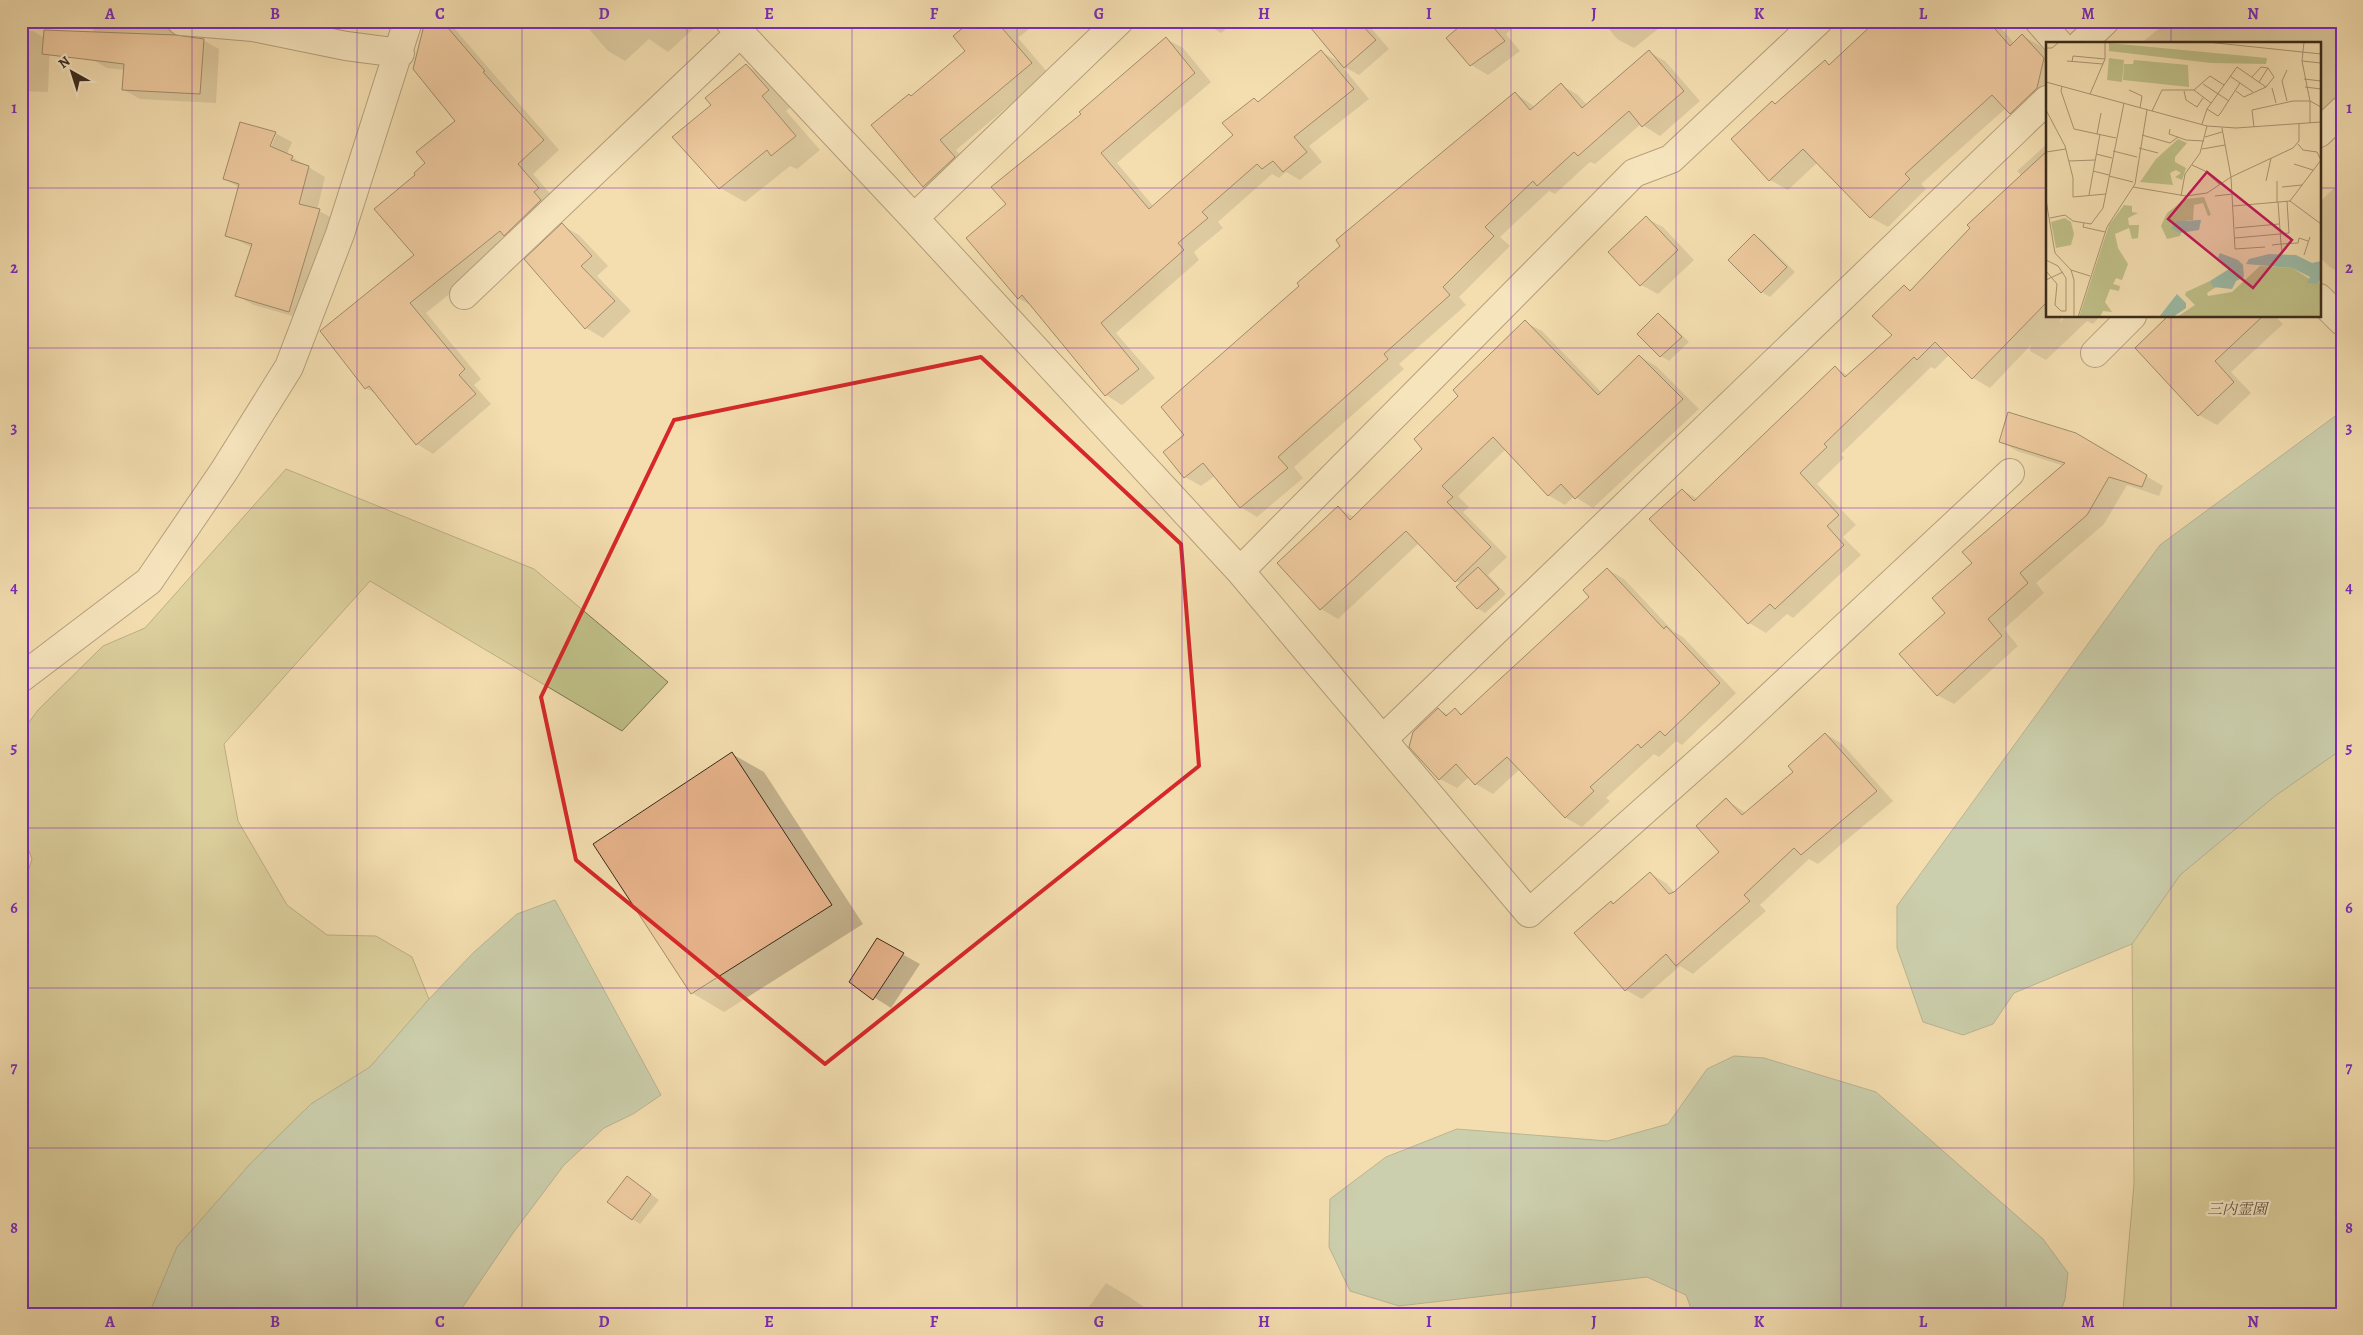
<svg xmlns="http://www.w3.org/2000/svg" width="2363" height="1335" viewBox="0 0 2363 1335" font-family="Alegreya,'Noto Serif JP',serif">
<style>
.green{fill:#c0c088;stroke:#7c7651}
.water{fill:#9cbca8;stroke:#74826f}
.shadow{fill:#0003;fill-rule:evenodd}
.building{fill:#e6b28a;stroke:#392b1a}
.lines{fill:none;stroke-linecap:round;stroke-linejoin:round}
.minor-casing{stroke:#685840;stroke-width:30}
.minor{stroke:#f8eacc;stroke-width:28}
.marked{fill:none;stroke:#d62828;stroke-width:4;stroke-linejoin:round}
.grid{fill:none;stroke:#7b2cbf;stroke-width:1;stroke-opacity:0.55}
.labels{text-anchor:middle;dominant-baseline:central;stroke-width:4.5;stroke-linejoin:round;paint-order:stroke}
.park-label{font-size:15px;font-style:italic;fill:#5b5036;stroke:#f8eacc}
.inset-road{fill:none;stroke:#a99674;stroke-width:1}
.view{fill:#c2185b;fill-opacity:0.15;stroke:#c2185b;stroke-width:2.5}
.inset-edge{fill:none;stroke:#392b1a;stroke-width:2.5}
.neatline{fill:none;stroke:#7b2cbf;stroke-width:2}
.grid-label{font-size:16px;text-anchor:middle;font-weight:bold;fill:#7b2cbf}
</style>
<rect width="100%" height="100%" fill="#f4deb0"/>
<filter id="stains"><feTurbulence type="fractalNoise" baseFrequency=".004" numOctaves="4"/><feColorMatrix values="0 0 0 0 .2 0 0 0 0 .09 0 0 0 0 .02 0 0 0 .5 -.17"/></filter>
<radialGradient id="worn" r=".72"><stop offset=".6" stop-color="#630" stop-opacity="0"/><stop offset="1" stop-color="#630" stop-opacity=".3"/></radialGradient>
<path class="green" d="M 286,469 L 534,569 L 668,682 L 622,731 L 370,581 L 224,744 L 238,821 L 287,905 L 327,935 L 376,936 L 412,957 L 429,999 L 370,1067 L 311,1104 L 251,1163 L 177,1247 L 149,1314 L 21,1314 L 21,894 L 32,859 L 21,830 L 21,733 L 38,710 L 103,646 L 145,628 Z
M 2342,749 L 2342,1314 L 2120,1314 L 2123,1310 L 2134,1184 L 2132,944 L 2180,875 L 2275,796 Z"/>
<path class="water" d="M 2342,411 L 2342,749 L 2275,796 L 2180,875 L 2132,944 L 2014,993 L 1993,1024 L 1963,1035 L 1923,1022 L 1897,948 L 1897,906 L 2160,545 Z
M 555,900 L 661,1095 L 633,1114 L 604,1128 L 564,1165 L 513,1233 L 458,1314 L 149,1314 L 177,1247 L 251,1163 L 311,1104 L 370,1067 L 429,999 L 474,952 L 517,914 Z
M 1734,1056 L 1764,1058 L 1876,1092 L 2043,1239 L 2068,1273 L 2065,1299 L 2060,1314 L 1693,1314 L 1686,1295 L 1647,1277 L 1399,1306 L 1350,1291 L 1329,1247 L 1330,1199 L 1386,1157 L 1457,1129 L 1607,1141 L 1668,1124 L 1707,1069 Z"/>
<path class="shadow" d="M 94,21 L 185,21 L 181,29 L 183,37 L 203,40 L 219,49 L 216,103 L 140,99 L 124,90 L 125,70 L 107,68 L 91,59 Z
M 426,21 L 448,21 L 559,150 L 533,174 L 554,198 L 515,241 L 426,313 L 481,379 L 474,385 L 491,404 L 433,454 L 417,444 L 376,394 L 366,388 L 416,255 L 417,175 L 456,122 Z
M 582,21 L 702,21 L 668,52 L 649,39 L 625,61 L 608,51 Z
M 962,21 L 1033,21 L 1035,24 L 1018,38 L 1048,73 L 956,150 L 971,167 L 941,196 L 924,186 L 873,125 L 912,97 L 967,51 L 965,28 Z
M 1207,21 L 1236,21 L 1221,33 L 1213,28 Z
M 1307,21 L 1365,21 L 1389,49 L 1359,75 L 1341,65 L 1369,99 L 1309,146 L 1322,162 L 1300,180 L 1286,172 L 1279,178 L 1272,174 L 1218,222 L 1223,228 L 1194,252 L 1199,260 L 1116,333 L 1155,378 L 1122,405 L 1106,395 L 1032,306 L 1018,298 L 1008,205 L 1082,115 L 1166,39 L 1183,48 L 1211,82 L 1117,163 L 1154,207 L 1234,135 L 1254,99 L 1259,102 L 1321,52 L 1341,63 Z
M 1456,21 L 1521,21 L 1506,34 L 1520,51 L 1488,75 L 1471,65 L 1461,27 Z
M 1603,21 L 1668,21 L 1634,48 L 1617,39 Z
M 1878,21 L 1995,21 L 2014,43 L 2023,36 L 2040,46 L 2047,53 L 2047,105 L 2028,123 L 2011,113 L 2006,108 L 1921,184 L 1926,189 L 1888,227 L 1870,217 L 1818,162 L 1788,190 L 1770,180 L 1733,139 L 1776,105 L 1825,62 L 1831,65 Z
M 2156,21 L 2342,21 L 2342,110 L 2319,129 L 2319,44 L 2140,44 L 2161,27 Z
M 21,31 L 33,31 L 50,41 L 48,92 L 21,91 Z
M 1649,52 L 1665,61 L 1700,101 L 1660,136 L 1641,124 L 1595,164 L 1590,162 L 1555,194 L 1549,191 L 1500,237 L 1510,246 L 1459,297 L 1466,305 L 1399,364 L 1404,369 L 1294,467 L 1303,478 L 1257,517 L 1241,507 L 1215,476 L 1201,486 L 1185,477 L 1186,435 L 1301,286 L 1515,93 L 1535,107 L 1561,85 L 1578,95 L 1587,105 Z
M 746,65 L 771,80 L 793,105 L 786,111 L 820,150 L 797,169 L 790,166 L 745,202 L 720,188 L 713,106 Z
M 275,133 L 292,142 L 287,154 L 325,177 L 317,210 L 336,220 L 306,320 L 254,305 L 237,296 L 253,248 L 227,235 L 239,187 L 224,179 ZM 273,135 L 276,135 L 269,152 L 266,151 Z
M 2047,144 L 2047,316 L 2063,316 L 2059,323 L 2066,316 L 2100,316 L 2093,324 L 2087,321 L 2046,360 L 2030,351 L 2031,345 L 1990,388 L 1973,378 L 1949,355 L 1935,369 L 1931,367 L 1841,454 L 1844,458 L 1817,484 L 1856,525 L 1843,537 L 1861,555 L 1793,618 L 1787,614 L 1766,633 L 1749,623 L 1682,490 L 1698,499 L 1835,368 L 1849,376 L 1894,335 L 1904,286 L 1912,291 L 2022,176 L 2017,171 Z
M 2342,180 L 2342,274 L 2330,267 L 2319,257 L 2319,203 Z
M 1646,218 L 1663,227 L 1694,260 L 1658,294 L 1641,285 Z
M 562,225 L 579,235 L 608,266 L 597,276 L 631,311 L 603,338 L 586,328 Z
M 1754,235 L 1762,240 L 1795,272 L 1770,297 L 1762,292 L 1729,260 Z
M 1658,315 L 1666,319 L 1689,342 L 1669,361 L 1661,356 L 1639,334 Z
M 2162,316 L 2275,316 L 2283,324 L 2231,372 L 2251,393 L 2217,425 L 2199,415 L 2166,320 Z
M 1525,322 L 1542,331 L 1602,393 L 1639,356 L 1656,366 L 1699,409 L 1593,508 L 1574,496 L 1565,505 L 1548,495 L 1506,449 L 1458,496 L 1469,507 L 1463,512 L 1507,557 L 1488,575 L 1506,594 L 1485,613 L 1477,608 L 1462,584 L 1456,581 L 1419,543 L 1338,619 L 1321,609 L 1338,508 L 1354,517 L 1424,449 L 1460,396 Z
M 2075,434 L 2163,486 L 2159,496 L 2127,485 L 2104,524 L 2036,583 L 2044,593 L 2004,629 L 2018,646 L 1954,704 L 1937,695 L 1947,614 L 1974,563 L 2064,466 L 2017,451 L 2000,441 Z
M 1607,569 L 1624,579 L 1673,631 L 1683,637 L 1736,693 L 1682,745 L 1676,741 L 1659,757 L 1654,754 L 1606,798 L 1610,801 L 1582,827 L 1566,818 L 1520,769 L 1493,794 L 1476,784 L 1469,777 L 1457,788 L 1440,779 L 1438,709 L 1449,715 L 1455,710 L 1464,715 L 1591,597 Z
M 1826,734 L 1842,744 L 1893,801 L 1818,864 L 1809,859 L 1760,905 L 1766,911 L 1693,974 L 1680,966 L 1642,999 L 1626,990 L 1611,902 L 1614,904 L 1650,873 L 1666,883 L 1675,893 L 1721,852 L 1726,800 L 1746,813 L 1794,772 Z
M 732,754 L 764,772 L 863,924 L 724,1012 L 692,993 Z
M 877,940 L 920,964 L 891,1008 L 850,982 Z
M 627,1177 L 659,1200 L 640,1224 L 632,1219 Z
M 1106,1283 L 1131,1298 L 1154,1314 L 1084,1314 Z"/>
<path class="building" d="M 425,21 L 442,21 L 485,71 L 483,72 L 544,140 L 518,164 L 539,188 L 534,192 L 541,200 L 504,236 L 500,231 L 410,303 L 465,369 L 459,375 L 476,394 L 416,445 L 369,386 L 365,389 L 320,331 L 414,255 L 374,209 L 415,175 L 414,173 L 425,163 L 416,152 L 455,121 L 413,69 Z
M 971,21 L 996,21 L 1032,63 L 940,140 L 955,157 L 923,187 L 871,125 L 909,94 L 911,96 L 965,51 L 953,36 Z
M 1305,21 L 1358,21 L 1376,40 L 1344,68 Z
M 1466,21 L 1488,21 L 1505,41 L 1470,66 L 1446,38 Z
M 1876,21 L 1988,21 L 2010,46 L 2022,34 L 2044,58 L 2037,88 L 2010,114 L 1992,95 L 1905,174 L 1910,179 L 1870,218 L 1803,149 L 1769,181 L 1731,139 L 1772,101 L 1775,104 L 1825,60 L 1829,65 Z
M 44,30 L 176,35 L 204,39 L 200,94 L 122,90 L 124,64 L 42,54 Z
M 1166,37 L 1195,73 L 1101,153 L 1149,209 L 1233,135 L 1222,123 L 1254,98 L 1258,102 L 1321,50 L 1354,89 L 1294,137 L 1307,152 L 1283,172 L 1273,161 L 1262,169 L 1257,164 L 1202,212 L 1208,218 L 1178,243 L 1184,250 L 1101,323 L 1139,369 L 1105,396 L 1022,295 L 1018,299 L 966,238 L 1006,204 L 991,187 L 1081,114 L 1079,112 Z
M 1649,50 L 1684,91 L 1642,127 L 1629,111 L 1578,156 L 1574,152 L 1537,186 L 1533,181 L 1485,227 L 1494,236 L 1443,287 L 1450,295 L 1384,354 L 1388,359 L 1278,457 L 1288,468 L 1240,508 L 1203,463 L 1184,478 L 1163,452 L 1184,435 L 1161,407 L 1299,286 L 1297,283 L 1340,246 L 1336,240 L 1515,92 L 1530,110 L 1561,83 L 1582,108 Z
M 746,64 L 769,90 L 762,96 L 796,136 L 771,156 L 767,150 L 719,189 L 672,137 L 711,105 L 705,98 Z
M 240,122 L 276,132 L 270,146 L 293,156 L 291,160 L 309,166 L 299,204 L 320,209 L 289,312 L 235,296 L 252,244 L 225,236 L 239,184 L 223,179 Z
M 2047,151 L 2047,302 L 1972,379 L 1935,342 L 1917,360 L 1914,357 L 1824,444 L 1827,447 L 1800,473 L 1839,515 L 1827,526 L 1844,545 L 1775,609 L 1770,604 L 1748,624 L 1649,519 L 1682,489 L 1694,501 L 1835,366 L 1845,377 L 1892,335 L 1872,316 L 1904,285 L 1910,291 L 1970,228 L 1967,225 Z
M 1646,216 L 1678,250 L 1640,286 L 1608,252 Z
M 562,223 L 592,256 L 581,266 L 615,301 L 585,329 L 524,259 Z
M 1754,234 L 1787,267 L 1761,293 L 1728,260 Z
M 1658,313 L 1682,337 L 1660,357 L 1637,334 Z
M 2168,316 L 2263,316 L 2215,361 L 2234,382 L 2198,416 L 2135,348 Z
M 1525,320 L 1598,395 L 1639,355 L 1683,399 L 1575,499 L 1561,484 L 1548,496 L 1493,437 L 1442,486 L 1453,497 L 1447,502 L 1491,547 L 1455,582 L 1406,531 L 1320,610 L 1277,563 L 1338,506 L 1350,520 L 1422,449 L 1414,439 L 1458,396 L 1453,390 Z
M 2008,412 L 2076,433 L 2147,475 L 2142,487 L 2109,477 L 2087,515 L 2020,573 L 2028,583 L 1988,619 L 2002,636 L 1937,696 L 1899,654 L 1945,613 L 1932,598 L 1972,563 L 1962,552 L 2065,463 L 1999,442 Z
M 1478,567 L 1499,589 L 1477,609 L 1456,587 Z
M 1607,568 L 1664,629 L 1666,626 L 1720,683 L 1665,736 L 1660,731 L 1641,748 L 1638,744 L 1590,787 L 1594,791 L 1565,818 L 1507,757 L 1475,785 L 1456,764 L 1439,780 L 1409,747 L 1413,732 L 1438,708 L 1446,716 L 1455,708 L 1461,715 L 1589,597 L 1583,590 Z
M 1825,733 L 1877,791 L 1801,855 L 1794,848 L 1744,895 L 1750,901 L 1676,966 L 1666,954 L 1625,991 L 1574,933 L 1611,901 L 1613,904 L 1650,872 L 1669,894 L 1674,892 L 1719,852 L 1696,826 L 1726,798 L 1742,815 L 1793,772 L 1788,766 Z
M 732,752 L 832,905 L 691,994 L 593,844 Z
M 877,938 L 904,953 L 873,1000 L 849,982 Z
M 627,1176 L 651,1194 L 632,1220 L 607,1202 Z"/>
<g class="lines">
<defs>
<path id="minor" d="M 181,21 L 253,27 L 346,46 L 400,53
M 729,21 L 914,218 L 1240,571 L 1529,913 L 1727,737 L 2010,473
M 2039,21 L 2059,44
M 2081,44 L 2105,21
M 2319,133 L 2342,111
M 914,218 L 1119,21
M 464,295 L 740,33
M 2319,298 L 2342,321
M 2095,353 L 2132,316
M 1240,571 L 1634,173 L 1671,159 L 1818,21
M 21,678 L 149,581 L 224,471 L 289,367 L 340,234 L 408,21
M 1383,739 L 2047,100"/>
</defs>
<use href="#minor" class="minor-casing"/>
<use href="#minor" class="minor"/>
</g>
<path d="M0 0H2363V1335H0ZM 981,357 L 1181,544 L 1199,766 L 825,1064 L 576,860 L 541,697 L 674,420 Z" fill="#f4deb0" fill-opacity=".55" fill-rule="evenodd"/>
<path class="marked" d="M 981,357 L 1181,544 L 1199,766 L 825,1064 L 576,860 L 541,697 L 674,420 Z"/>
<path class="grid" d="M 192,21 L 192,1314M 357,21 L 357,1314M 522,21 L 522,1314M 687,21 L 687,1314M 852,21 L 852,1314M 1017,21 L 1017,1314M 1182,21 L 1182,1314M 1346,21 L 1346,1314M 1511,21 L 1511,1314M 1676,21 L 1676,1314M 1841,21 L 1841,1314M 2006,21 L 2006,1314M 2171,21 L 2171,44M 21,188 L 2047,188M 2319,188 L 2342,188M 2171,316 L 2171,1314M 21,348 L 2342,348M 21,508 L 2342,508M 21,668 L 2342,668M 21,828 L 2342,828M 21,988 L 2342,988M 21,1148 L 2342,1148"/>
<g class="labels">
<g class="park-label">
<text x="2237" y="1209">三内霊園</text>
</g>
</g>
<g transform="translate(2046 42)">
<rect width="275" height="275" fill="#f4deb0"/>
<path d="M 63,1 L 221,16 L 220,22 L 165,21 L 63,9 ZM 63,16 L 78,18 L 76,40 L 61,38 ZM 88,18 L 142,23 L 143,45 L 77,38 L 78,22 L 87,22 ZM 132,97 L 141,101 L 129,115 L 129,120 L 140,126 L 136,138 L 129,135 L 135,131 L 130,128 L 124,131 L 127,143 L 94,140 L 110,117 ZM 158,155 L 165,173 L 162,174 L 157,161 L 148,163 L 147,178 L 140,178 L 134,194 L 121,197 L 115,184 L 121,171 L 139,157 ZM 78,163 L 86,164 L 86,170 L 92,171 L 82,176 L 83,183 L 93,183 L 92,196 L 86,197 L 83,186 L 69,192 L 72,206 L 82,222 L 76,238 L 70,236 L 67,242 L 74,244 L 73,249 L 64,247 L 59,260 L 66,270 L 57,269 L 54,275 L 33,275 L 63,183 ZM 19,176 L 25,180 L 28,192 L 25,203 L 10,206 L 5,180 ZM 214,224 L 246,226 L 272,242 L 275,239 L 275,275 L 131,275 L 149,263 L 139,253 L 140,250 L 164,239 L 170,245 L 161,251 L 162,254 L 186,250 Z" fill="#c0c088"/>
<path d="M 155,178 L 153,188 L 133,191 L 125,186 L 131,179 ZM 174,211 L 192,218 L 197,223 L 198,235 L 190,239 L 186,247 L 167,245 L 164,239 L 183,227 L 172,215 ZM 223,212 L 250,213 L 266,221 L 275,219 L 274,238 L 272,242 L 261,241 L 264,235 L 246,226 L 200,222 L 203,217 ZM 131,252 L 140,261 L 140,266 L 127,275 L 113,275 Z" fill="#9cbca8"/>
<path class="inset-road" d="M 161,0 L 275,12M 258,0 L 256,19 L 264,59 L 264,81M 0,6 L 6,6 L 13,0M 21,19 L 57,22M 256,19 L 275,21M 26,20 L 27,14 L 59,17M 241,28 L 236,39 L 241,59M 184,34 L 207,50M 258,37 L 275,39M 0,40 L 161,84 L 190,86 L 275,80M 213,40 L 222,26M 157,42 L 183,59M 16,44 L 15,49 L 28,87 L 70,96M 259,45 L 275,47M 226,46 L 230,61M 83,48 L 96,54 L 94,66M 148,48 L 165,61M 138,49 L 140,58 L 151,65 L 157,56M 190,49 L 198,55 L 220,45 L 228,35 L 222,26 L 215,25 L 206,35M 44,52 L 59,17 L 59,0M 161,67 L 172,74 L 174,72 L 194,41M 0,68 L 19,104 L 27,136 L 27,155 L 60,152M 106,69 L 116,48 L 148,48 L 164,34 L 178,43M 156,82 L 161,67 L 191,25 L 220,45M 208,85 L 206,68 L 247,59 L 264,59 L 275,65M 176,86 L 185,135 L 189,207 L 219,205M 124,87 L 123,92 L 140,98 L 158,99M 51,92 L 55,71M 96,93 L 124,101 L 132,95M 159,95 L 176,90M 252,102 L 257,108 L 271,110 L 275,118M 93,106 L 112,111M 156,107 L 179,103M 67,109 L 91,115M 0,110 L 20,107M 50,112 L 66,116M 23,119 L 49,118M 248,122 L 267,128M 146,123 L 159,129 L 174,143M 47,129 L 63,133M 63,134 L 87,140M 220,139 L 225,116M 231,139 L 231,160M 87,145 L 140,154 L 161,151 L 185,135 L 247,106 L 253,99 L 253,82M 236,145 L 256,143M 43,153 L 54,92M 135,154 L 139,132 L 154,111 L 161,84M 169,154 L 187,152M 0,158 L 9,211 L 25,228 L 28,238 L 28,275M 244,159 L 275,118M 187,164 L 244,159 L 275,182M 4,176 L 19,173 L 27,179 L 45,182 L 57,166 L 78,61M 38,181 L 37,185 L 59,190M 189,186 L 233,182M 234,192 L 243,191 L 241,159M 189,196 L 234,192M 226,203 L 235,202 L 232,160M 236,209 L 235,202 L 252,201 L 253,196 L 262,199M 258,213 L 264,195M 0,218 L 12,224 L 20,236 L 20,269M 25,228 L 44,234M 0,229 L 11,242 L 9,263 L 15,269 L 20,269M 0,238 L 17,230M 32,275 L 61,185 L 89,142 L 101,68"/>
<path class="view" d="M 161,130 L 246,198 L 207,246 L 122,177 Z"/>
<rect width="275" height="275" class="inset-edge"/>
</g>
<rect width="2363" height="1335" fill="none" stroke="#f4deb0" stroke-width="55"/>
<g transform="translate(72 72) rotate(321)" stroke="#f8eacc" stroke-width="4" paint-order="stroke">
<path d="M0-4L9 19L0 12L-9 19Z" fill="#392b1a"/>
<text y="-8" font-size="14" font-weight="bold" text-anchor="middle" fill="#392b1a">N</text>
</g>
<rect x="28" y="28" width="2308" height="1280" class="neatline"/>
<g class="grid-label">
<text x="110" y="19">A</text>
<text x="275" y="19">B</text>
<text x="440" y="19">C</text>
<text x="604" y="19">D</text>
<text x="769" y="19">E</text>
<text x="934" y="19">F</text>
<text x="1099" y="19">G</text>
<text x="1264" y="19">H</text>
<text x="1429" y="19">I</text>
<text x="1594" y="19">J</text>
<text x="1759" y="19">K</text>
<text x="1923" y="19">L</text>
<text x="2088" y="19">M</text>
<text x="2253" y="19">N</text>
<text x="14" y="113">1</text>
<text x="2349" y="113">1</text>
<text x="14" y="273">2</text>
<text x="2349" y="273">2</text>
<text x="14" y="433">3</text>
<text x="2349" y="433">3</text>
<text x="14" y="593">4</text>
<text x="2349" y="593">4</text>
<text x="14" y="753">5</text>
<text x="2349" y="753">5</text>
<text x="14" y="913">6</text>
<text x="2349" y="913">6</text>
<text x="14" y="1073">7</text>
<text x="2349" y="1073">7</text>
<text x="14" y="1233">8</text>
<text x="2349" y="1233">8</text>
<text x="110" y="1327">A</text>
<text x="275" y="1327">B</text>
<text x="440" y="1327">C</text>
<text x="604" y="1327">D</text>
<text x="769" y="1327">E</text>
<text x="934" y="1327">F</text>
<text x="1099" y="1327">G</text>
<text x="1264" y="1327">H</text>
<text x="1429" y="1327">I</text>
<text x="1594" y="1327">J</text>
<text x="1759" y="1327">K</text>
<text x="1923" y="1327">L</text>
<text x="2088" y="1327">M</text>
<text x="2253" y="1327">N</text>
</g>
<rect width="100%" height="100%" filter="url(#stains)"/>
<rect width="100%" height="100%" fill="url(#worn)"/>
</svg>
